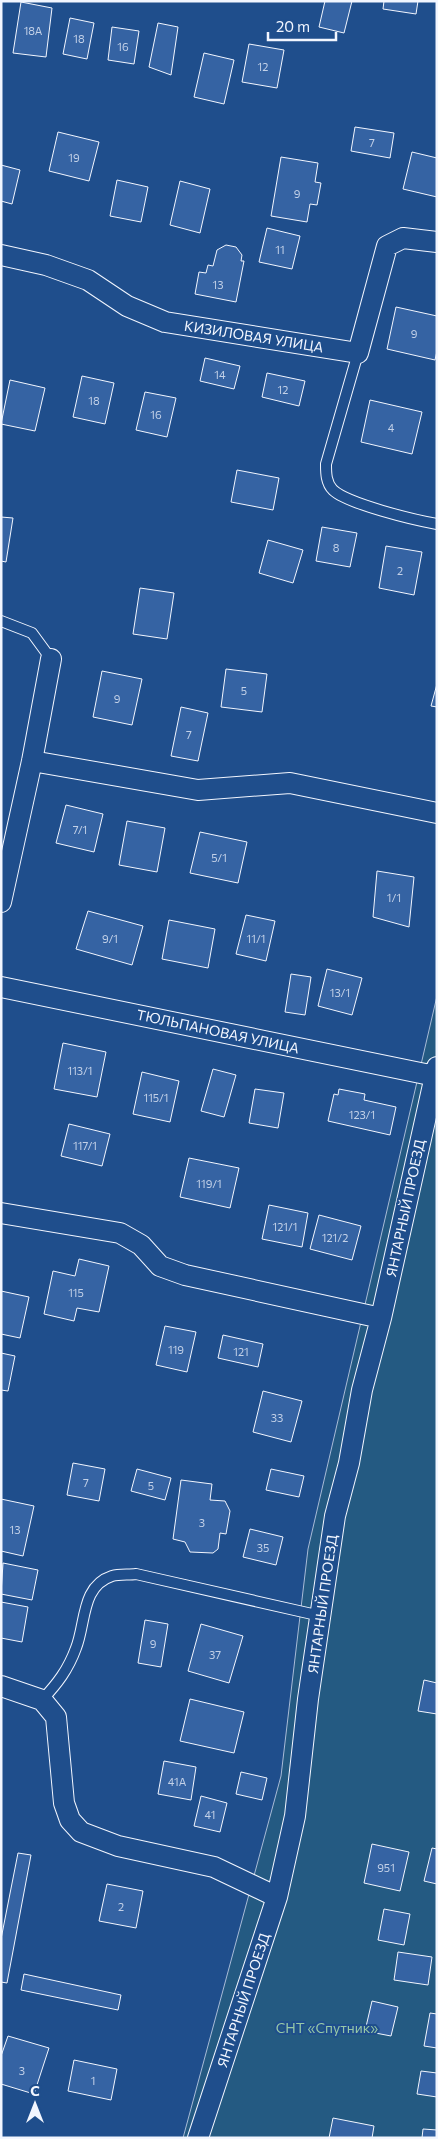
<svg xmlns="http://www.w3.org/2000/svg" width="438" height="2139" viewBox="0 0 438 2139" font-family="Commissioner,sans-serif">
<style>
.green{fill:#245a82;stroke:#a8bbd7}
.building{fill:#3563a3;stroke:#f2f6ff}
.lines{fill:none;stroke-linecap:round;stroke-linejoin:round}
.lane-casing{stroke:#f2f6ff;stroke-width:12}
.street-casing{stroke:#f2f6ff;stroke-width:22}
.lane{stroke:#1f4e8c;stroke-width:10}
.street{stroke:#1f4e8c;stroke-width:20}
.labels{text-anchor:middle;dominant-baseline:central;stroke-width:4;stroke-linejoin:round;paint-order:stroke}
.number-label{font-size:11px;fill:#c3d1e8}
.street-label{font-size:14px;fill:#f2f6ff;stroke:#1f4e8c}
.park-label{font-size:14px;fill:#97c8a6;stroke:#1f4e8c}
</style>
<rect width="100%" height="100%" fill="#1f4e8c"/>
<path class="green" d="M 437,996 L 437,2138 L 183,2138 L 281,1776 L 308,1549 Z"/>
<path class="building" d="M 325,1 L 352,1 L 344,33 L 319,27 Z
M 384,1 L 418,1 L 416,14 L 383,9 Z
M 21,2 L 52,8 L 46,57 L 13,53 Z
M 70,18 L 94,23 L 87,59 L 63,54 Z
M 158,23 L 178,27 L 171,75 L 149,67 Z
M 112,27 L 139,31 L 134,64 L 108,60 Z
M 249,44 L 284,50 L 277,88 L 242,82 Z
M 204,53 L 234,60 L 224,104 L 194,97 Z
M 355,127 L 394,133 L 390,158 L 351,151 Z
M 58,132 L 99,142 L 89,181 L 49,171 Z
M 412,152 L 437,158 L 437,197 L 403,189 Z
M 281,157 L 318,163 L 315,182 L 321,183 L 317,205 L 310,204 L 307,222 L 271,216 Z
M 1,165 L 20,170 L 12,204 L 1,201 Z
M 117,180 L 148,187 L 141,222 L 110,216 Z
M 180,181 L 210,189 L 200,233 L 170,225 Z
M 267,228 L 300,236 L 292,269 L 259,262 Z
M 226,245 L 236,247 L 242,255 L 241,261 L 244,261 L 236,302 L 195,294 L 199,272 L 206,273 L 208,265 L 213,266 L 217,250 Z
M 396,307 L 437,316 L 437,351 L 435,360 L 387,349 Z
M 205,358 L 240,366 L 234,389 L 200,381 Z
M 267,373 L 305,381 L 299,406 L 262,397 Z
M 82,376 L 114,383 L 105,424 L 73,417 Z
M 10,380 L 45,388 L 35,431 L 1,424 Z
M 145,392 L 176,398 L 167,437 L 136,430 Z
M 370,400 L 422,412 L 412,454 L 361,442 Z
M 237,470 L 279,478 L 273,510 L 231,502 Z
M 1,517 L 13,518 L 6,562 L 1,561 Z
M 322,527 L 357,533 L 350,567 L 316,561 Z
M 268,540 L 303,550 L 293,583 L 259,573 Z
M 386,546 L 422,552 L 414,595 L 379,588 Z
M 140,588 L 174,593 L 167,639 L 133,634 Z
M 226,669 L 267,674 L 262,712 L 221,707 Z
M 102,671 L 142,679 L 132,725 L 93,717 Z
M 437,684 L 437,707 L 431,706 Z
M 181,707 L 208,713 L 198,761 L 171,756 Z
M 66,805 L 103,814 L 94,852 L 56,843 Z
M 127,821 L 165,828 L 157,872 L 119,865 Z
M 200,832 L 247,842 L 238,883 L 190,873 Z
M 377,871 L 414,877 L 409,927 L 373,917 Z
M 88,911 L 143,926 L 132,965 L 76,949 Z
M 246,915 L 275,921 L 266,961 L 236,954 Z
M 169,920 L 215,929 L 208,968 L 162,959 Z
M 327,969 L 362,978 L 352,1015 L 318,1006 Z
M 291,974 L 311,977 L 305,1015 L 285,1012 Z
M 63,1043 L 106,1052 L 97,1097 L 54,1089 Z
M 213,1069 L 236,1075 L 224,1117 L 201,1111 Z
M 142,1072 L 179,1081 L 170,1122 L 133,1114 Z
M 255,1089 L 284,1093 L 278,1128 L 249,1123 Z
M 339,1089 L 365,1094 L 364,1100 L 396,1107 L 390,1135 L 328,1121 L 334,1094 L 338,1095 Z
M 69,1124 L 110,1134 L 102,1166 L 61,1156 Z
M 189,1158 L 239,1168 L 230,1208 L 180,1197 Z
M 269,1205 L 308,1213 L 302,1247 L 262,1239 Z
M 319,1215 L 361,1226 L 352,1260 L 310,1249 Z
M 79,1259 L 109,1266 L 99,1312 L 77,1308 L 74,1321 L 44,1314 L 53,1271 L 75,1276 Z
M 1,1291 L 29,1297 L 20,1338 L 1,1334 Z
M 165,1326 L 196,1332 L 187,1372 L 156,1365 Z
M 223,1335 L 263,1344 L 258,1367 L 218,1358 Z
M 1,1353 L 15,1356 L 8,1391 L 1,1390 Z
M 263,1391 L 302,1401 L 291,1442 L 253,1432 Z
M 73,1463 L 105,1469 L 99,1501 L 67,1495 Z
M 137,1469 L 171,1478 L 165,1500 L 131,1491 Z
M 271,1469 L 304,1476 L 299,1497 L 266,1490 Z
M 181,1480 L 212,1484 L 210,1500 L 225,1501 L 230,1511 L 226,1534 L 220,1533 L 218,1549 L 213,1553 L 190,1552 L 185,1542 L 173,1539 Z
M 1,1499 L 34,1506 L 23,1556 L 1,1551 Z
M 250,1529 L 283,1537 L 276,1565 L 243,1557 Z
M 3,1563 L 38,1570 L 32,1600 L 1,1594 Z
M 1,1602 L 28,1607 L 22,1642 L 1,1638 Z
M 145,1620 L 168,1624 L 161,1667 L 138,1663 Z
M 201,1624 L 243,1636 L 229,1683 L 188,1671 Z
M 424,1680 L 437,1683 L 437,1714 L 418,1711 Z
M 190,1699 L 244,1712 L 234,1753 L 180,1741 Z
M 164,1761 L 196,1767 L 191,1800 L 158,1794 Z
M 241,1772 L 267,1778 L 262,1800 L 236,1794 Z
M 201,1796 L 227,1803 L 220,1832 L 194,1826 Z
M 372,1844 L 409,1852 L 400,1891 L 364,1883 Z
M 432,1848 L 437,1849 L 437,1884 L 424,1881 Z
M 18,1853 L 31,1855 L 7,1983 L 1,1982 L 1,1939 Z
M 107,1884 L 143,1891 L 136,1928 L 99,1921 Z
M 384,1909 L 410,1914 L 404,1945 L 378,1940 Z
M 398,1952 L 432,1957 L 428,1985 L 394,1980 Z
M 24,1974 L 121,1995 L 118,2010 L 21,1990 Z
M 372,2001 L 398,2007 L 391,2036 L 365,2031 Z
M 430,2013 L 437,2014 L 437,2048 L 424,2046 Z
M 8,2036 L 49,2048 L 34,2094 L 1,2084 L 1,2056 Z
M 74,2060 L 117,2069 L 111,2100 L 68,2091 Z
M 421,2071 L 437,2073 L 437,2097 L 417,2094 Z
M 333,2118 L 374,2126 L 372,2138 L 329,2138 Z
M 423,2129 L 437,2130 L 437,2138 L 422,2138 Z"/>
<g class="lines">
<defs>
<path id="lane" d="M 358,353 L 326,464 C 326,473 326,483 333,490 C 348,504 414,520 437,524
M 1,621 L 32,633 L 51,659
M 42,1700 C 57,1684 68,1670 76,1648 C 86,1623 81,1586 112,1576 C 119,1574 129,1575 136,1574 L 321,1616"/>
<path id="street" d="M 1,255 L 46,265 L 88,280 L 127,306 L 165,322 L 358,353 L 387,246 L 403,238 L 437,242
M 32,761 L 198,790 L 290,783 L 437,813
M 1,902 L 32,761 L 51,659
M 1,987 L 435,1076
M 1,1213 L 120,1233 L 141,1245 L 160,1266 L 185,1275 L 381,1318
M 1,1686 L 42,1700 L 56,1717 L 64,1803 L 70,1820 L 81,1832 L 118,1846 L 214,1867 L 277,1897
M 198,2138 L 277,1897 L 295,1816 L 308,1699 L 335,1516 L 349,1463 L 362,1390 L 381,1318 L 437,1067"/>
</defs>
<use href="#lane" class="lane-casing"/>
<use href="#street" class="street-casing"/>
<use href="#lane" class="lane"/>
<use href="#street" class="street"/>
</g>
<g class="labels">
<g class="number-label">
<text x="33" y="30">18А</text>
<text x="79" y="38">18</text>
<text x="123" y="46">16</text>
<text x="263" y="66">12</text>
<text x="372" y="142">7</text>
<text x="74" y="157">19</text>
<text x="297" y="193">9</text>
<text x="280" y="249">11</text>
<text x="218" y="284">13</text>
<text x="414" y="333">9</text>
<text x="220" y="374">14</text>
<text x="283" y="389">12</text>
<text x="94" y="400">18</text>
<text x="156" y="414">16</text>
<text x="391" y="427">4</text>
<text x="336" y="547">8</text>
<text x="400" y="570">2</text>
<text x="244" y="690">5</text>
<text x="117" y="698">9</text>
<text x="189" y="734">7</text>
<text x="80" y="829">7/1</text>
<text x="219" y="857">5/1</text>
<text x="394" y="897">1/1</text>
<text x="110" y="938">9/1</text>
<text x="256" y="938">11/1</text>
<text x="340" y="992">13/1</text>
<text x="80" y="1070">113/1</text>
<text x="156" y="1097">115/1</text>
<text x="362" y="1114">123/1</text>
<text x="85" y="1145">117/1</text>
<text x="209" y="1183">119/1</text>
<text x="285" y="1226">121/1</text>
<text x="335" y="1237">121/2</text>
<text x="76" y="1292">115</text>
<text x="176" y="1349">119</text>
<text x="241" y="1351">121</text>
<text x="277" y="1417">33</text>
<text x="86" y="1482">7</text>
<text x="151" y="1485">5</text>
<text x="202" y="1522">3</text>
<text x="15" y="1529">13</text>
<text x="263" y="1547">35</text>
<text x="153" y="1643">9</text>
<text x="215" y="1654">37</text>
<text x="177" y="1781">41А</text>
<text x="210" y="1814">41</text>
<text x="386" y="1867">951</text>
<text x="121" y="1906">2</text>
<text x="22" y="2070">3</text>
<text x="93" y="2080">1</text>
</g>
<g class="street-label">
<text transform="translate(254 336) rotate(9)">КИЗИЛОВАЯ УЛИЦА</text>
<text transform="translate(218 1031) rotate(12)">ТЮЛЬПАНОВАЯ УЛИЦА</text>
<text transform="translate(405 1208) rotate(-78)">ЯНТАРНЫЙ ПРОЕЗД</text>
<text transform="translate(322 1604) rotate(-82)">ЯНТАРНЫЙ ПРОЕЗД</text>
<text transform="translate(243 2000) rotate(-72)">ЯНТАРНЫЙ ПРОЕЗД</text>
</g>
<g class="park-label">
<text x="327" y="2027">СНТ «Спутник»</text>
</g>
</g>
<rect width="438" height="2139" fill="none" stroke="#f2f6ff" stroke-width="5"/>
<g transform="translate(35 2104)" stroke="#1f4e8c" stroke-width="4" paint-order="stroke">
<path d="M0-4L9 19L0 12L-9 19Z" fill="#f2f6ff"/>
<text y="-8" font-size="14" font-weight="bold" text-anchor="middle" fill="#f2f6ff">С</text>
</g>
<path d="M268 32v8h68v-8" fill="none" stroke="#f2f6ff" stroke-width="2.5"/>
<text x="276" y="32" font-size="15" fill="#f2f6ff" stroke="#1f4e8c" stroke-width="4" paint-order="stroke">20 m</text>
</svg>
